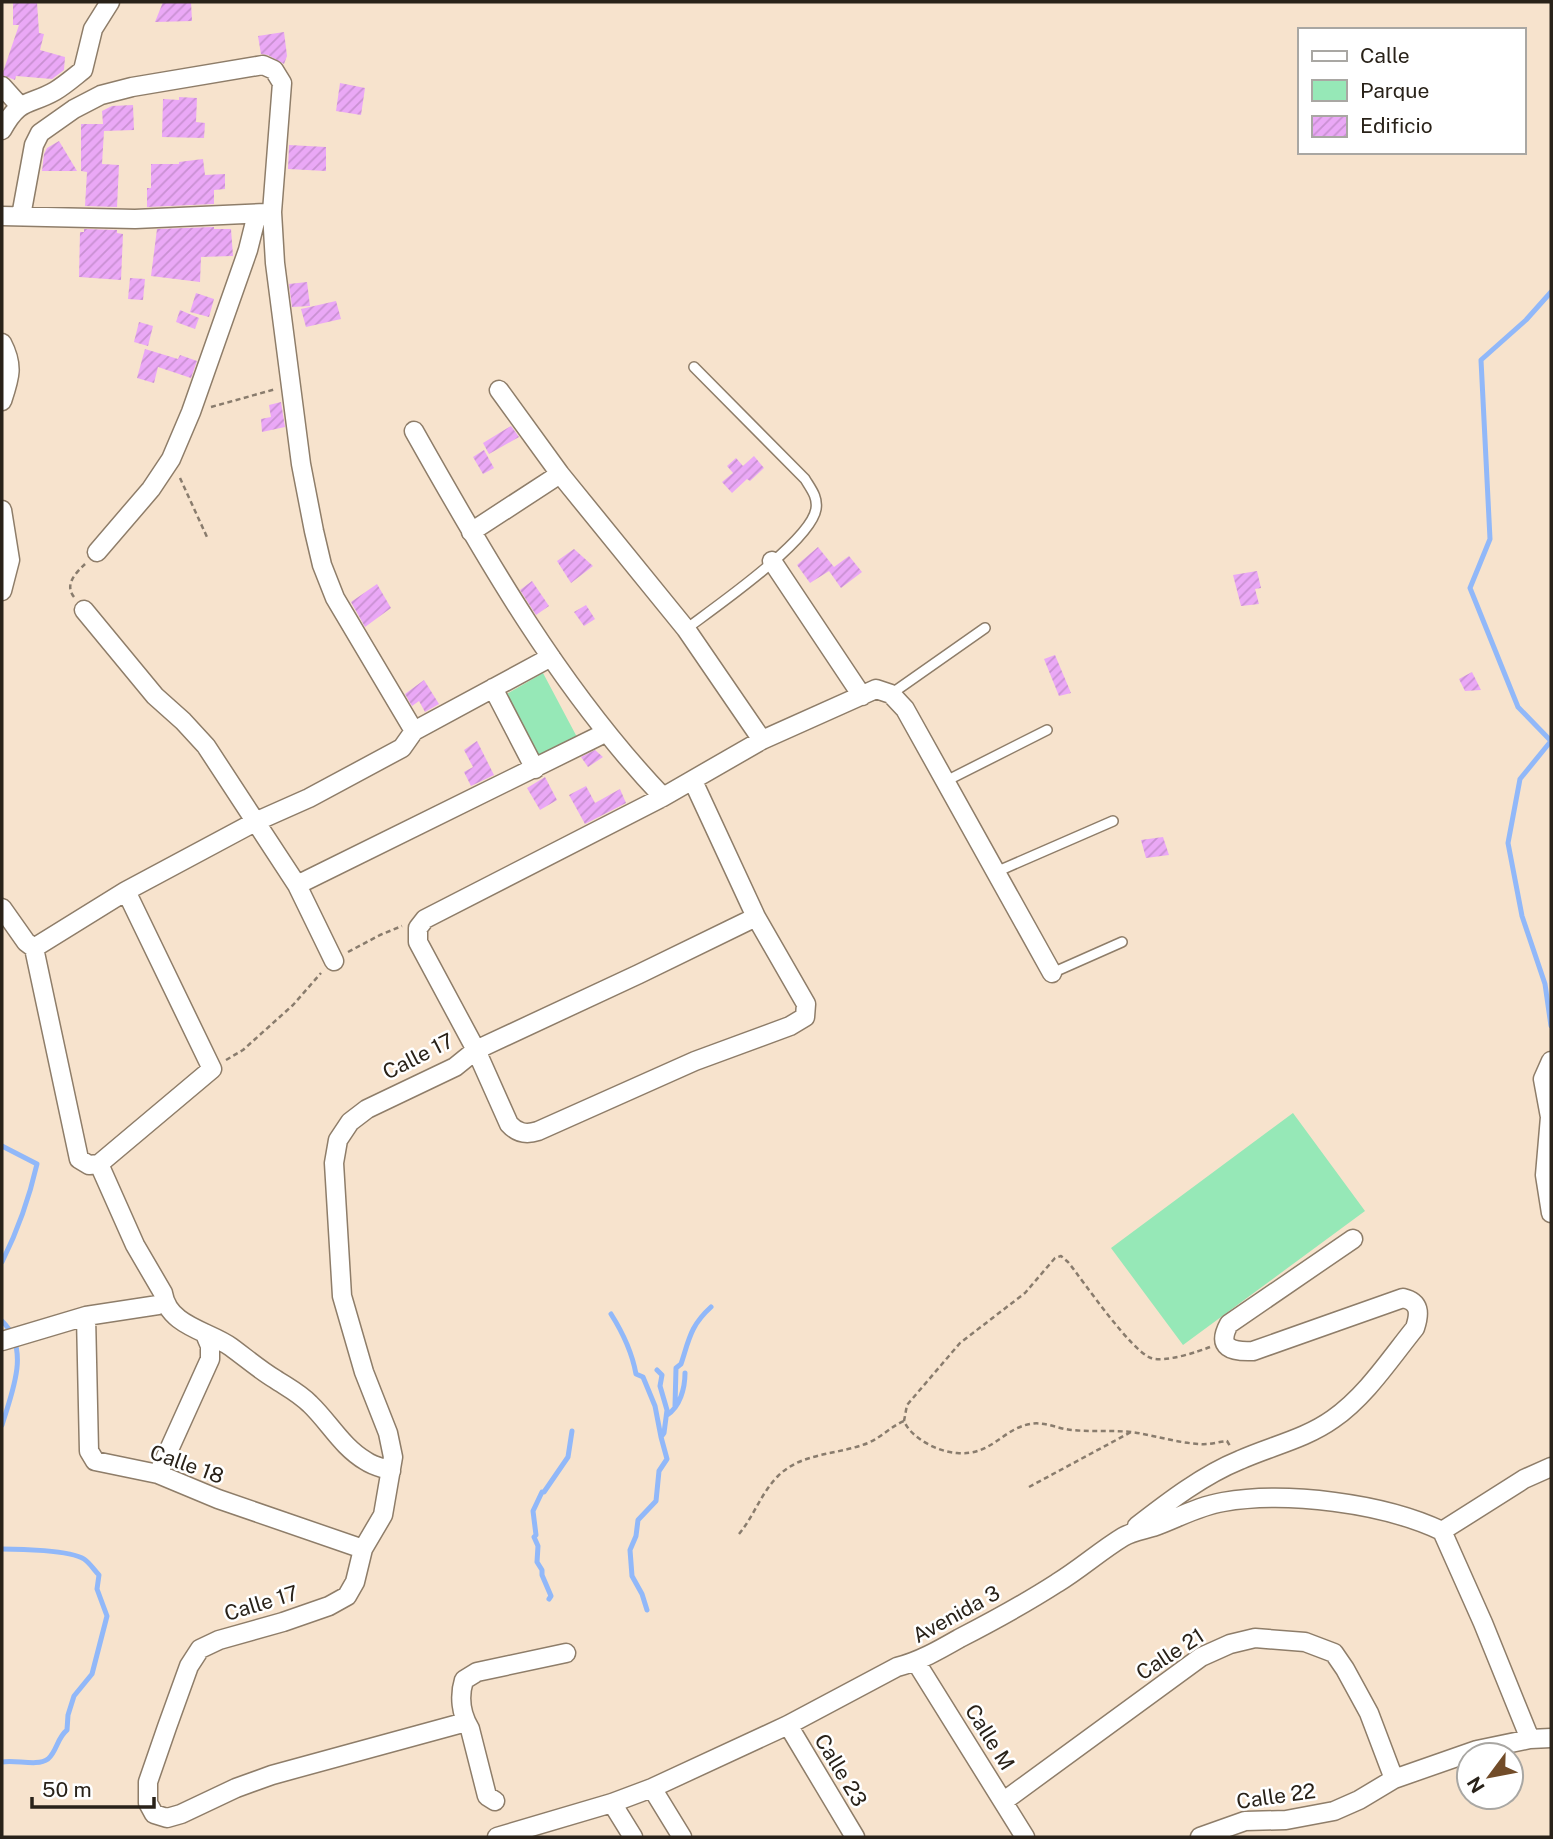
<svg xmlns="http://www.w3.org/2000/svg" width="1553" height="1839" viewBox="0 0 1553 1839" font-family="'Public Sans',sans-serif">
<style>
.park{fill:#96e8b7}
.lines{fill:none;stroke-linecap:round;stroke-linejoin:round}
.stream{stroke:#91b8f9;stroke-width:5}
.building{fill:url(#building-hatch)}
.service-casing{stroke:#8e7d69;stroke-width:12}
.minor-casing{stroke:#8e7d69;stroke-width:21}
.path{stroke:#897c6d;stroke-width:2.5;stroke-dasharray:5 3.5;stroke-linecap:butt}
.service{stroke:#fff;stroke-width:9}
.minor{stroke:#fff;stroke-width:18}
.labels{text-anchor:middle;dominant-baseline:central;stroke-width:5;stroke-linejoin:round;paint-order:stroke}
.street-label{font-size:21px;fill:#292219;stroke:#fff}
</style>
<defs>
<pattern id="building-hatch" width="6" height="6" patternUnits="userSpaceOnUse" patternTransform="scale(1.75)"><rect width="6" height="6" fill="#eaa8f6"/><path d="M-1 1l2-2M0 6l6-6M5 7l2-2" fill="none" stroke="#c990d2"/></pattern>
</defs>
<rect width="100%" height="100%" fill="#f7e3cd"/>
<path class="park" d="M 543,673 L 578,739 L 538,760 L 503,696 Z
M 1293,1113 L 1365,1211 L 1183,1345 L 1111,1248 Z"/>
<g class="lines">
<path class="stream" d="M 1551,292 L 1526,320 L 1481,360 L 1490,539 L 1470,588 L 1518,707 L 1551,741 L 1520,779 L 1508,843 L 1522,916 L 1545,984 L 1551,1026
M 2,1146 L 37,1164 C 29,1199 18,1230 2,1262
M 611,1314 C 623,1333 632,1352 636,1374 L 643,1377 L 655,1406 L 661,1437
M 2,1321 C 31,1349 12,1392 2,1425
M 675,1406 L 676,1368 L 681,1364 C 689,1340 690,1326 711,1307
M 667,1415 C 680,1407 685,1388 685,1373
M 2,1549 C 19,1549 70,1550 84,1559 C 90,1563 94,1570 99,1575 L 97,1589 L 107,1616 L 92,1674 L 74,1696 L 68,1715 L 67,1730 C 57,1738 57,1751 48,1759 C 37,1767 15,1759 2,1762
M 549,1599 L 551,1596 L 542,1575 L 542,1570 L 537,1562 L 538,1546 L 534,1537 L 536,1535 L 533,1511 L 542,1492 L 544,1492 L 568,1457 L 572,1431
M 647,1610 L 642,1594 L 632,1576 L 630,1550 L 636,1536 L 638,1520 L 656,1501 L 659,1471 L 667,1459 L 661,1437 L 664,1433 L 667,1410 L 660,1386 L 662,1375 L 657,1370"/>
</g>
<path class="building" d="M 13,2 L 37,2 L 39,33 L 44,34 L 40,50 L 65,57 L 64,70 L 52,79 L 16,76 L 15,80 L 2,75 L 19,25 L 13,25 Z
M 163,2 L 191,2 L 192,21 L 155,22 Z
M 284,32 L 287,56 L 284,64 L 268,55 L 261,54 L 258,36 Z
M 340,83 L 365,88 L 361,115 L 336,111 Z
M 179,97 L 197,98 L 196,122 L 205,123 L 204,138 L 162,137 L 163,99 L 179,100 Z
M 133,105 L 134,130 L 104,131 L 102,164 L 119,165 L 117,207 L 85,206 L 87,172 L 81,171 L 81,124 L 103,124 L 102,111 L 112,106 Z
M 59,141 L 77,171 L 42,171 L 44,154 L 47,148 Z
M 289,145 L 326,147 L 326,171 L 288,169 Z
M 203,159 L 205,175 L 225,174 L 225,189 L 214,190 L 214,204 L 147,207 L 147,188 L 151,188 L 151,164 L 179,164 L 179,162 Z
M 214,227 L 214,229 L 231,229 L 233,256 L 201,257 L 200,282 L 151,276 L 157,229 Z
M 84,229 L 117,230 L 117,233 L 123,234 L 121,280 L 79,277 L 80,232 L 84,232 Z
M 130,278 L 145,279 L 143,300 L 128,299 Z
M 307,282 L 310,306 L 292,307 L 289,284 Z
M 196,293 L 214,299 L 209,317 L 190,312 Z
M 336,301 L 341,319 L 306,327 L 301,309 Z
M 180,310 L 199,318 L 195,329 L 176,322 Z
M 139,322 L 153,326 L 148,346 L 134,342 Z
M 145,349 L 178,359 L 180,355 L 197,361 L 191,378 L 158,367 L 154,383 L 137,378 Z
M 281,402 L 285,427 L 262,432 L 261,419 L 271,417 L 269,405 Z
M 511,426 L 519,437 L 489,454 L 483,443 Z
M 484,450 L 494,468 L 483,474 L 473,457 Z
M 754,456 L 764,468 L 750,481 L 747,479 L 732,493 L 722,482 L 733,473 L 727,466 L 736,458 L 743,466 Z
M 818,547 L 834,567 L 849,556 L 862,572 L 841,588 L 829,571 L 810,583 L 797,565 Z
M 574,549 L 593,566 L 571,583 L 557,561 Z
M 1257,571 L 1261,588 L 1255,589 L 1259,604 L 1241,606 L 1233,575 Z
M 532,581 L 549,606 L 536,615 L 520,590 Z
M 377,584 L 391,608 L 365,627 L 351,602 Z
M 586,605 L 595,619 L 584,626 L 574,612 Z
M 1055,655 L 1071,693 L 1059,696 L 1044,659 Z
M 1472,672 L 1481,690 L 1465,691 L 1459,679 Z
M 424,680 L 439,704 L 425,712 L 419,701 L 412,706 L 405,694 Z
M 477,741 L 494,775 L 471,786 L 464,772 L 473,767 L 464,750 Z
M 595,750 L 603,757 L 588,767 L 581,757 Z
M 545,777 L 557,800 L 540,810 L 527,788 Z
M 586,786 L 595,803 L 620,789 L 626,803 L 585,824 L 569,795 Z
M 1163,837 L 1169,855 L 1146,858 L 1141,840 Z"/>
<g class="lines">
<defs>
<path id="service" d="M 686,629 C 714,608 811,541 816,509 C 818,497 811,489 805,479 L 694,367
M 891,694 L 985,628
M 946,781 L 1047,730
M 996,872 L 1113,821
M 1052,973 L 1122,942"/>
<path id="minor" d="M 2,86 L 20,106
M 2,130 C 20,97 29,106 55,91 C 65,85 74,77 83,70 L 93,29 L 110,2
M 2,216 L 135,219 L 265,213
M 21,216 L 34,145 L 40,133 L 74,109 L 101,95 L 132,87 L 263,65 L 274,70 L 282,83 L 272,212 L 275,263 L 301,464 L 314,531 L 322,565 L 335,598 L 414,731
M 2,343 C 14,366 10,377 2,401
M 499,390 L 560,474 L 686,629 L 762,740
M 414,431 C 486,559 561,690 663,797
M 2,510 L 10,560 L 2,591
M 471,532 L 560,474
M 97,552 L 151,489 L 171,459 L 191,412 L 248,250 L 257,214
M 772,561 L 862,696
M 84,610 L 155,696 L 183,721 L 206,746 L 297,885 L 334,961
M 493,688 L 535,769
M 693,781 L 756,917 L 806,1004 L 805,1017 L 790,1026 L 695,1061 L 538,1131 C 526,1135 517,1133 509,1124 L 476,1050 L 418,942 L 418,928 L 425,919 L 663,797 L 762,740 L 876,689 L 891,694 L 905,709 L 1052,973
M 297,885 L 605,733
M 2,908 L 26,942 L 34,948 L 79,1159 L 89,1165 L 99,1164 L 212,1069 L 126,891
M 34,948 L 126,891 L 255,822 L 309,798 L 402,748 L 414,731 L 551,657
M 1551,1061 L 1543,1079 L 1550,1117 L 1545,1175 L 1551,1213
M 99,1164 L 135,1245 L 163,1293 C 168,1326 209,1331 231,1347 C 246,1358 260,1370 275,1379 C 287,1387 299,1393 310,1404 C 329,1422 342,1447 366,1461 C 373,1466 383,1468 391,1471
M 86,1316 L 89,1451 L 95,1461 L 158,1474 L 218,1499 L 363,1549
M 2,1341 L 86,1316 L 158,1305 L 164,1302
M 158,1474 L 210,1359 L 210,1346 L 205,1334
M 1137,1526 C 1168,1502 1203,1475 1240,1460 C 1271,1446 1305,1439 1333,1419 C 1366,1396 1390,1359 1415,1328 C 1420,1313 1420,1302 1403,1298 L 1253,1351 C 1232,1352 1216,1348 1229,1324 L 1353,1239
M 1442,1531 L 1483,1623 L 1530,1739
M 1442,1531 L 1524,1479 L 1551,1467
M 916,1662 L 1025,1837
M 466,1722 L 272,1775 L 236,1788 L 181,1814 L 167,1818 L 154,1814 L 148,1803 L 148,1782 L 167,1727 L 189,1666 L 200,1649 L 219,1640 L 283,1622 L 329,1606 L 347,1596 L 355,1582 L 363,1549 L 383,1515 L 393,1457 L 388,1433 L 364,1372 L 342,1296 L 334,1163 L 338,1140 L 350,1122 L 367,1109 L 455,1067 L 476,1050 L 639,974 L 756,917
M 788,1725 L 855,1837
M 652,1788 L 682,1837
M 495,1801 L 487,1796 L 470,1729 C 461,1714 459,1696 464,1680 L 477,1672 L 566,1653
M 1004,1801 L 1201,1657 L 1230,1644 L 1255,1638 L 1305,1642 L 1334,1653 L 1345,1669 L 1369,1713 L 1394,1779
M 612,1803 L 633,1837
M 497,1837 L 612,1803 L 652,1788 L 788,1725 L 897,1667 C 920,1661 939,1650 960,1638 C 993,1621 1026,1603 1057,1583 C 1080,1569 1100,1551 1123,1537 C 1131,1532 1143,1530 1153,1527 C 1176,1519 1198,1506 1223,1502 C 1286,1491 1383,1503 1442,1531
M 1200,1837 L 1245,1821 L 1286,1820 L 1334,1811 L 1359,1800 L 1394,1779 L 1477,1750 L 1530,1739 L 1551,1738"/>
</defs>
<use href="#service" class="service-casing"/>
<use href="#minor" class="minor-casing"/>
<path class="path" d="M 211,407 L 276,389
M 180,478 L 207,537
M 74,597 C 64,584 76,573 85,564
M 348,952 L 380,935 L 402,926
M 226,1060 L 243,1050 L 293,1005 L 321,973
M 1210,1347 C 1198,1352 1163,1363 1151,1358 C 1131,1351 1084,1282 1068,1262 L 1061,1256 L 1055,1258 L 1025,1293 L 960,1343 L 907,1405 L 904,1421 C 911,1438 938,1452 957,1453 C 992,1456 1002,1429 1030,1424 C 1044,1421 1058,1429 1072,1430 C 1092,1432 1111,1430 1131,1432 C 1154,1435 1177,1443 1200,1444 C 1208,1445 1218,1442 1227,1441 L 1230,1446
M 1029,1487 L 1131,1432
M 739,1534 C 754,1516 761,1493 778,1476 C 802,1452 838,1455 868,1443 C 882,1437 890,1427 904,1421"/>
<use href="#service" class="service"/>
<use href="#minor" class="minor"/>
</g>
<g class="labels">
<g class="street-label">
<text transform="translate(418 1056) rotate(-27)">Calle 17</text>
<text transform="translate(187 1464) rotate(20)">Calle 18</text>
<text transform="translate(261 1603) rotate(-17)">Calle 17</text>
<text transform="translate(956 1614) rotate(-29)">Avenida 3</text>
<text transform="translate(1170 1654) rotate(-33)">Calle 21</text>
<text transform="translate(990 1737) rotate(58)">Calle M</text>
<text transform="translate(841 1770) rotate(59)">Calle 23</text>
<text transform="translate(1276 1796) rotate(-8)">Calle 22</text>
</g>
</g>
<rect width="1553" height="1839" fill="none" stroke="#292219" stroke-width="7"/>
<rect x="1298" y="28" width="228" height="126" fill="#ffffff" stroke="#a9a7a3" stroke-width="2"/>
<rect x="1312" y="51" width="35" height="10" fill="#ffffff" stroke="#a9a7a3" stroke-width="2"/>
<text x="1360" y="63" font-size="21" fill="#292219">Calle</text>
<rect x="1312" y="80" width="35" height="21" fill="#96e8b7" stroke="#a9a7a3" stroke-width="2"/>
<text x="1360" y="98" font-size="21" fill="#292219">Parque</text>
<rect x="1312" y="116" width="35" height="21" fill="url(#building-hatch)" stroke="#a9a7a3" stroke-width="2"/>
<text x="1360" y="133" font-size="21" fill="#292219">Edificio</text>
<g transform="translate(1490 1776) rotate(238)"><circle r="33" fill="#ffffff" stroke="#a9a7a3" stroke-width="2"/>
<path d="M0-5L12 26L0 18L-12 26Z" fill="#724c29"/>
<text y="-10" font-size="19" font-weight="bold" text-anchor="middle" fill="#292219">N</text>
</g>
<path d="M32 1797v10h122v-10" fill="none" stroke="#292219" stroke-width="3.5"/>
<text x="42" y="1797" font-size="21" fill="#292219" stroke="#ffffff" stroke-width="5" paint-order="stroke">50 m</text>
</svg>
